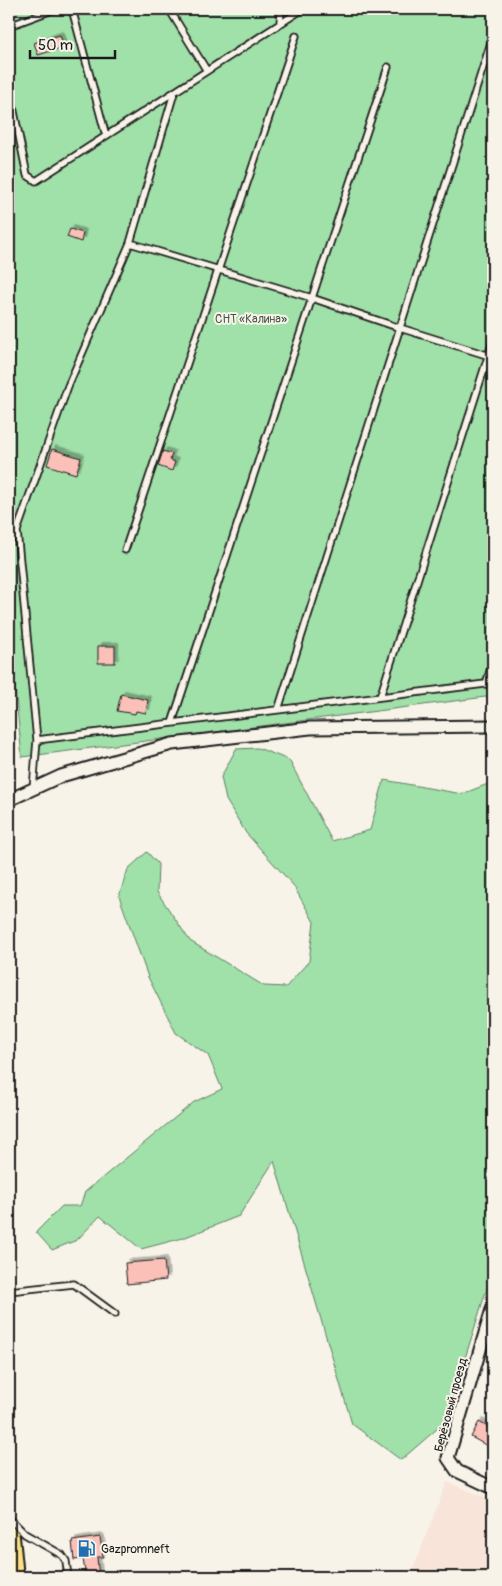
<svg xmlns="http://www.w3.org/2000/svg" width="502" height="1586" viewBox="0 0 502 1586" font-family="Pangolin,sans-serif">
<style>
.built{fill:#f8e4d9}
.green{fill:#a0e0a9;stroke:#5e7e62}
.building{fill:#fbc0b7;stroke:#1c1c1c;filter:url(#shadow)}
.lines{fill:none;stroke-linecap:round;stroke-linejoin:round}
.service-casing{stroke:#1c1c1c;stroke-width:9}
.minor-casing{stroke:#1c1c1c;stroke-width:15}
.trunk-casing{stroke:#1c1c1c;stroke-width:24}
.service{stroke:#f7f3e8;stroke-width:5.5}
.minor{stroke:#f7f3e8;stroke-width:11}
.trunk{stroke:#fce080;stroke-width:20}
.labels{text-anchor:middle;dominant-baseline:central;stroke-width:4;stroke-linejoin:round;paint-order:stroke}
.park-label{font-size:12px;fill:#445746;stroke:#f7f3e8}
.street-label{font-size:12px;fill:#1c1c1c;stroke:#f7f3e8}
.poi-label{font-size:12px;fill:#1c1c1c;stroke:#f7f3e8;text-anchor:start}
</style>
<defs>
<filter id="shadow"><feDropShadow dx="3.5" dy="-3.5" stdDeviation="0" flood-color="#0004"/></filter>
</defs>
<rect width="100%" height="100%" fill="#f7f3e8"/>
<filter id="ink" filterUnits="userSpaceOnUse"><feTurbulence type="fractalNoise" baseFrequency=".02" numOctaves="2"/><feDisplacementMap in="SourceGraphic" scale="10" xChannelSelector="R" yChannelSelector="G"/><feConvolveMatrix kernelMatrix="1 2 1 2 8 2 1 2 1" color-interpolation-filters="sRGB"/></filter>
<g filter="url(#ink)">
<path class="built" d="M 447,1482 L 493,1500 L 493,1577 L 410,1577 Z"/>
<path class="green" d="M 9,9 L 493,9 L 493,696 L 22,757 L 9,630 Z
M 258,748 L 289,760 L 332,841 L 370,830 L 384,780 L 462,794 L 493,782 L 493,1269 L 445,1422 L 401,1460 L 352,1424 L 274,1161 L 239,1216 L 183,1238 L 141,1249 L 100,1216 L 77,1240 L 52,1250 L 36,1232 L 62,1206 L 80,1206 L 85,1192 L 194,1102 L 222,1089 L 208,1055 L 176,1033 L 148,977 L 119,896 L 128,869 L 147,852 L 158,864 L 157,892 L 190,941 L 264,986 L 286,987 L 309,961 L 314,922 L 293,885 L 246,833 L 226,800 L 221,777 L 236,749 Z"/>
<path class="building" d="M 60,35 L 64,47 L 38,55 L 34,43 Z
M 70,229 L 83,233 L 81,242 L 67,237 Z
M 52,449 L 81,458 L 76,474 L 47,465 Z
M 163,451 L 172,454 L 170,460 L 175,462 L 172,471 L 158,466 Z
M 98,646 L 115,646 L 115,663 L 98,663 Z
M 121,694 L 148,700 L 146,713 L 136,711 L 135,714 L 117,711 Z
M 164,1260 L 166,1280 L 127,1284 L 125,1263 Z
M 479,1422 L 493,1430 L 493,1449 L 471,1437 Z
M 100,1537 L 103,1557 L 97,1557 L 99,1577 L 86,1577 L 83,1559 L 74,1560 L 72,1541 Z"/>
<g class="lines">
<defs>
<path id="service" d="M 72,9 L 106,136
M 169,9 L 207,71
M 280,23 L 281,9
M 9,26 L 55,9
M 9,87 L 27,175 L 36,181 L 303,9
M 130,243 L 174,93
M 125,550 L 296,36
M 486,684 L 493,661
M 380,697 L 493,341
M 278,710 L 493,36
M 172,723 L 388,67
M 37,740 L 17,531 L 68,386 L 130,243 L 312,298 L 400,328 L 493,357
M 33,789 L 37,740 L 493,683
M 9,1291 L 74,1284 L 115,1314
M 9,1518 L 25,1534 L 62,1555 L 66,1561 L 68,1577"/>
<path id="minor" d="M 9,800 L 61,776 L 172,744 L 310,728 L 493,726
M 493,1306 L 448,1458 L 457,1471 L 493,1488"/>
<path id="trunk" d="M 9,1537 L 13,1577"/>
</defs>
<use href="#service" class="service-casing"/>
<use href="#minor" class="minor-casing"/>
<use href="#trunk" class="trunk-casing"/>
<use href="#service" class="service"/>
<use href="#minor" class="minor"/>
<use href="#trunk" class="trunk"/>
</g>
</g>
<defs>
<symbol id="fuel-bare" viewBox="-9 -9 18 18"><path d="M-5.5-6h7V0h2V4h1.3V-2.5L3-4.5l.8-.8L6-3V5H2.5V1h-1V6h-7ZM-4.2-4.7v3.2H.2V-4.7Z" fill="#1f6fb2" stroke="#f7f3e8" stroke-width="2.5" paint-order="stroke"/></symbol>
</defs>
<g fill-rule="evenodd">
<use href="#fuel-bare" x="74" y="1536" width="25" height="25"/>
</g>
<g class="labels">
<g class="park-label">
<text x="251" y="319">СНТ «Калина»</text>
</g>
<g class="street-label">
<text transform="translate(451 1405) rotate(-75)">Берёзовый проезд</text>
</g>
<g class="poi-label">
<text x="101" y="1549">Gazpromneft</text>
</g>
</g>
<rect width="502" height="1586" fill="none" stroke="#f7f3e8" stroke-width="30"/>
<rect x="15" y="15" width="472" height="1556" fill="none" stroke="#1c1c1c" stroke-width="2" filter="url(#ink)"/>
<path d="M30 50v8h85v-8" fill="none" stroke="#1c1c1c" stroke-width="2.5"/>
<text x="38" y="50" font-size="15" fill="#1c1c1c" stroke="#f7f3e8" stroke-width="4" paint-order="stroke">50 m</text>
</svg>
